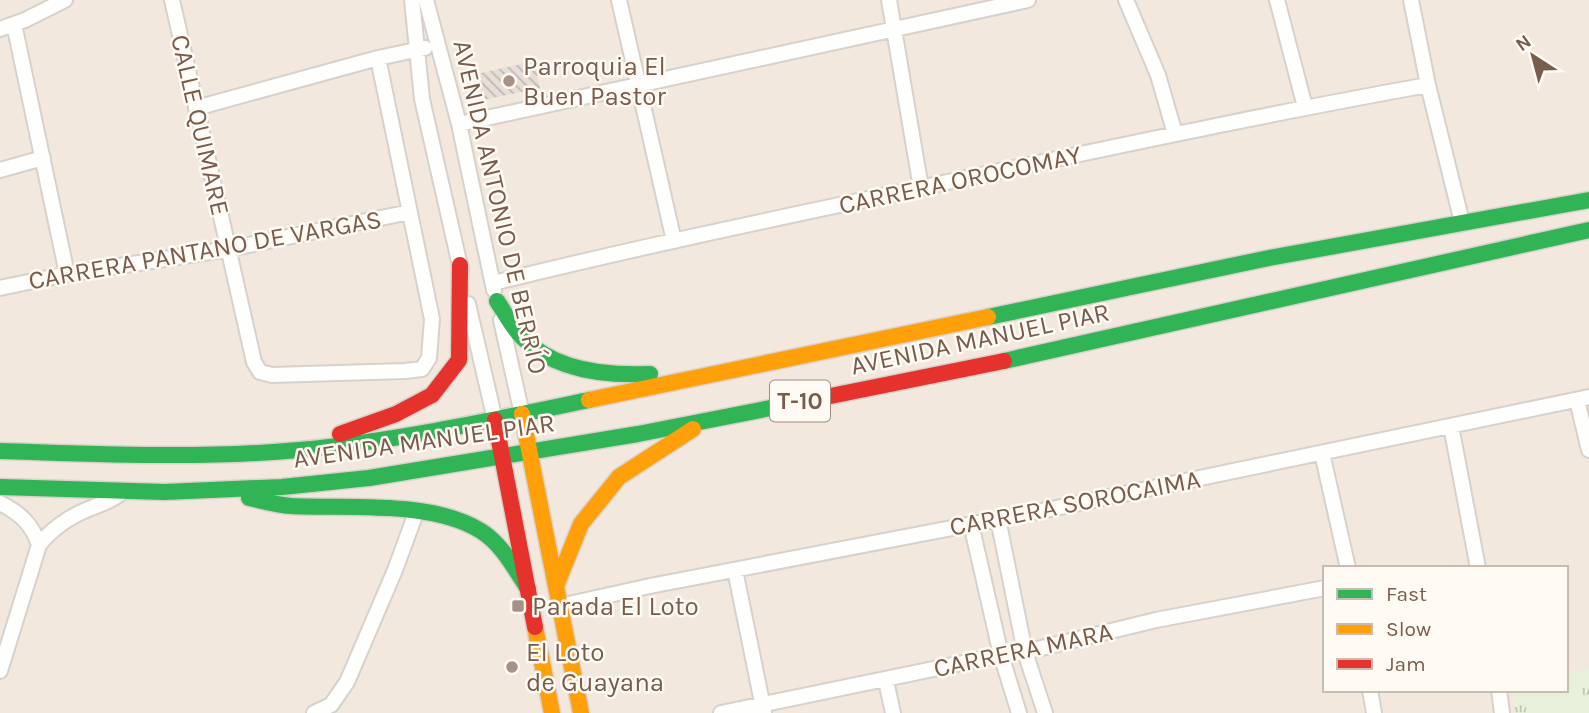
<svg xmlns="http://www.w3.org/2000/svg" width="1589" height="713" viewBox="0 0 1589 713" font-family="Karla,sans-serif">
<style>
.residential{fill:#f2e8de;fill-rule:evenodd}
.park{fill:url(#park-tufts)}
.garden{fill:#e7f0db}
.building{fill:url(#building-back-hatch)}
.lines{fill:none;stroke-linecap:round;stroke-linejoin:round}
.street-casing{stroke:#d7d1cb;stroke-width:18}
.fast-casing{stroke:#d9d2cb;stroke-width:19}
.slow-casing{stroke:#d9d2cb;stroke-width:19}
.jam-casing{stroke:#d9d2cb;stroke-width:19}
.street{stroke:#fefefd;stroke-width:14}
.fast{stroke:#30b455;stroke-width:16}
.slow{stroke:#ff9f0a;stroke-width:16}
.jam{stroke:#e5322d;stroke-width:16}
.poi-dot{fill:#a69286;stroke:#fffaf3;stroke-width:2.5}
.labels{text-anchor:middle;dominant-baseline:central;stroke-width:5;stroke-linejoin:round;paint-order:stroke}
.shield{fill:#fffaf3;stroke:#a28b7f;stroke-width:2}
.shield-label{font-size:24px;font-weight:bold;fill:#7a5c4d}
.poi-label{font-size:26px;fill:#7a5c4d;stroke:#fffaf3;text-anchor:start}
.street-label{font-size:26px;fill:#7a5c4d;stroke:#fffaf3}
</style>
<defs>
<pattern id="park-tufts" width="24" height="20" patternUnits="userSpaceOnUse" patternTransform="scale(1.75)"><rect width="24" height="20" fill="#e7f0db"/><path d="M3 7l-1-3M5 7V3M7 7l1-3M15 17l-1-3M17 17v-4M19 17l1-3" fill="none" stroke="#c0c6b4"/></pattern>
<pattern id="building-back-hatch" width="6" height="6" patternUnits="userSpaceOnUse" patternTransform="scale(1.75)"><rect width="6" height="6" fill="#e6ded7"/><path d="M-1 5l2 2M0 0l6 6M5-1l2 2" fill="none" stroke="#bfb7b1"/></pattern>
</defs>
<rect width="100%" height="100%" fill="#f9f5f0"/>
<path class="residential" d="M 0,0 L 1589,0 L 1589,713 L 0,713 ZM 1325,568 L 1566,568 L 1566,690 L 1325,690 Z"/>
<path class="park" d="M 1589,668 L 1589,713 L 1516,713 L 1511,690 L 1566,690 L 1566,673 Z"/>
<path class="garden" d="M 1580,678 L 1585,710 L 1570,713 L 1527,713 L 1523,690 L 1566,690 L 1566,681 Z"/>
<path class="building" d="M 534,61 L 540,88 L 483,100 L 477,74 Z"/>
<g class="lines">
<defs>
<path id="street" d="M 172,0 L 254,362 L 260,372 L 272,375 L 405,371 L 422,369 L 429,358 L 432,319 L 378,58
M 412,0 L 422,99 L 461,270
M 426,0 L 459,124 L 494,290
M 619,0 L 674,241
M 889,0 L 921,188
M 1126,0 L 1158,75 L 1175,134
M 1277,0 L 1305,107
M 1411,0 L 1428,85 L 1462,222
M 14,24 L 67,274
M 0,29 L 25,20 L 65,0
M 196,108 L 378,58 L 425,48
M 459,124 L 1028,0
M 0,170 L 43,158
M 493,283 C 647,245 802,213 957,180 C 1114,147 1271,113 1428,85
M 0,288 L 67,274 L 229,249 L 410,212
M 468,304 L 495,420
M 501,320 L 522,414
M 1577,400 L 1589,450
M 1451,426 L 1478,568
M 1322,453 L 1348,568
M 0,503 C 20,513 32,524 39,545
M 998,519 L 1025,652 L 1045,713
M 971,524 L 1001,655 L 1019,713
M 735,570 L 764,712
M 560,606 L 650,586 L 1051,509 L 1589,397
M 0,671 L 39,545 C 50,531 67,518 84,511 C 97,505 108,503 120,494
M 886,681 L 893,713
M 1370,690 L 1374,713
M 1499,690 L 1502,713
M 314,713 L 331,705 L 347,682 L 395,570 L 416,513
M 721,713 L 1001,655 L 1025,652 L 1156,620 L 1325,588"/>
<path id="fast" d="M 497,301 C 505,313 512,327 522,337 C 554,371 606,376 650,374
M 988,317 L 1269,258 L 1589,200
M 1004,361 L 1589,230
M 0,451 C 100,454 200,459 299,450 C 396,441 493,420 589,400
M 0,487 L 165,492 L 282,487 L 369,478 L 638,434 L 786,405
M 249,498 C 263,501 277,505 291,506 C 347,509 432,500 481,531 C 502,544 515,569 528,589"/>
<path id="slow" d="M 589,400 L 988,317
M 522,414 L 581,713
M 556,586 L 581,524 L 619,477 L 693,429
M 535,627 L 552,713"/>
<path id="jam" d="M 786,405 L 1004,361
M 495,420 L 535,627
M 340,434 L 396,414 L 432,395 L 459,360 L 460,265"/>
</defs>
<use href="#street" class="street-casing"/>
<use href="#fast" class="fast-casing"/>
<use href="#slow" class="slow-casing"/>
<use href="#jam" class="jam-casing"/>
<use href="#street" class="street"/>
<use href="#fast" class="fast"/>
<use href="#slow" class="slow"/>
<use href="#jam" class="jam"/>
</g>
<g class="poi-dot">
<circle cx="509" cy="81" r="7"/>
<rect x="511" y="599" width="14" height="14" rx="3.5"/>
<circle cx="512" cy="667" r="7"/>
</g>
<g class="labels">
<rect class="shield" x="770" y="380.5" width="60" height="41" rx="5"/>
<g class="shield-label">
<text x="800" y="401">T-10</text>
</g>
<g class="poi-label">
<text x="523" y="66">Parroquia El<tspan x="523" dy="30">Buen Pastor</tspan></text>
<text x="532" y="606">Parada El Loto</text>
<text x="526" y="652">El Loto<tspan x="526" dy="30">de Guayana</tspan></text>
</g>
<g class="street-label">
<text transform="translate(200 125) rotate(77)">CALLE QUIMARE</text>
<text transform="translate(960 180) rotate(-12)">CARRERA OROCOMAY</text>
<text transform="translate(500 207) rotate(77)">AVENIDA ANTONIO DE BERRÍO</text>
<text transform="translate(205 250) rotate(-10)">CARRERA PANTANO DE VARGAS</text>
<text transform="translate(980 339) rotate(-12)">AVENIDA MANUEL PIAR</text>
<text transform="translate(424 441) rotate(-8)">AVENIDA MANUEL PIAR</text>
<text transform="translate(1075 503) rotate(-11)">CARRERA SOROCAIMA</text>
<text transform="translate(1023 650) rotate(-12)">CARRERA MARA</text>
</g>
</g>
<rect x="1323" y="566" width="245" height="126" fill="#fffaf3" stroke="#cabbb1" stroke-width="2"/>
<rect x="1337" y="589" width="35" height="10" fill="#30b455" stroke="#cabbb1" stroke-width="2"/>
<text x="1386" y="601" font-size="21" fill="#7a5c4d">Fast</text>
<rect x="1337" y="624" width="35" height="10" fill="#ff9f0a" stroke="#cabbb1" stroke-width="2"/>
<text x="1386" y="636" font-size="21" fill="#7a5c4d">Slow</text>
<rect x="1337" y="659" width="35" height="10" fill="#e5322d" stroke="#cabbb1" stroke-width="2"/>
<text x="1386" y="671" font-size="21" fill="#7a5c4d">Jam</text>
<g transform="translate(1533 56) rotate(324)" stroke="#fffaf3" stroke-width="5" paint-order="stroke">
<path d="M0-5L12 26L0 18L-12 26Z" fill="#7a5c4d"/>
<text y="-10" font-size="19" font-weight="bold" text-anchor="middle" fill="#7a5c4d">N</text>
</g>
</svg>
